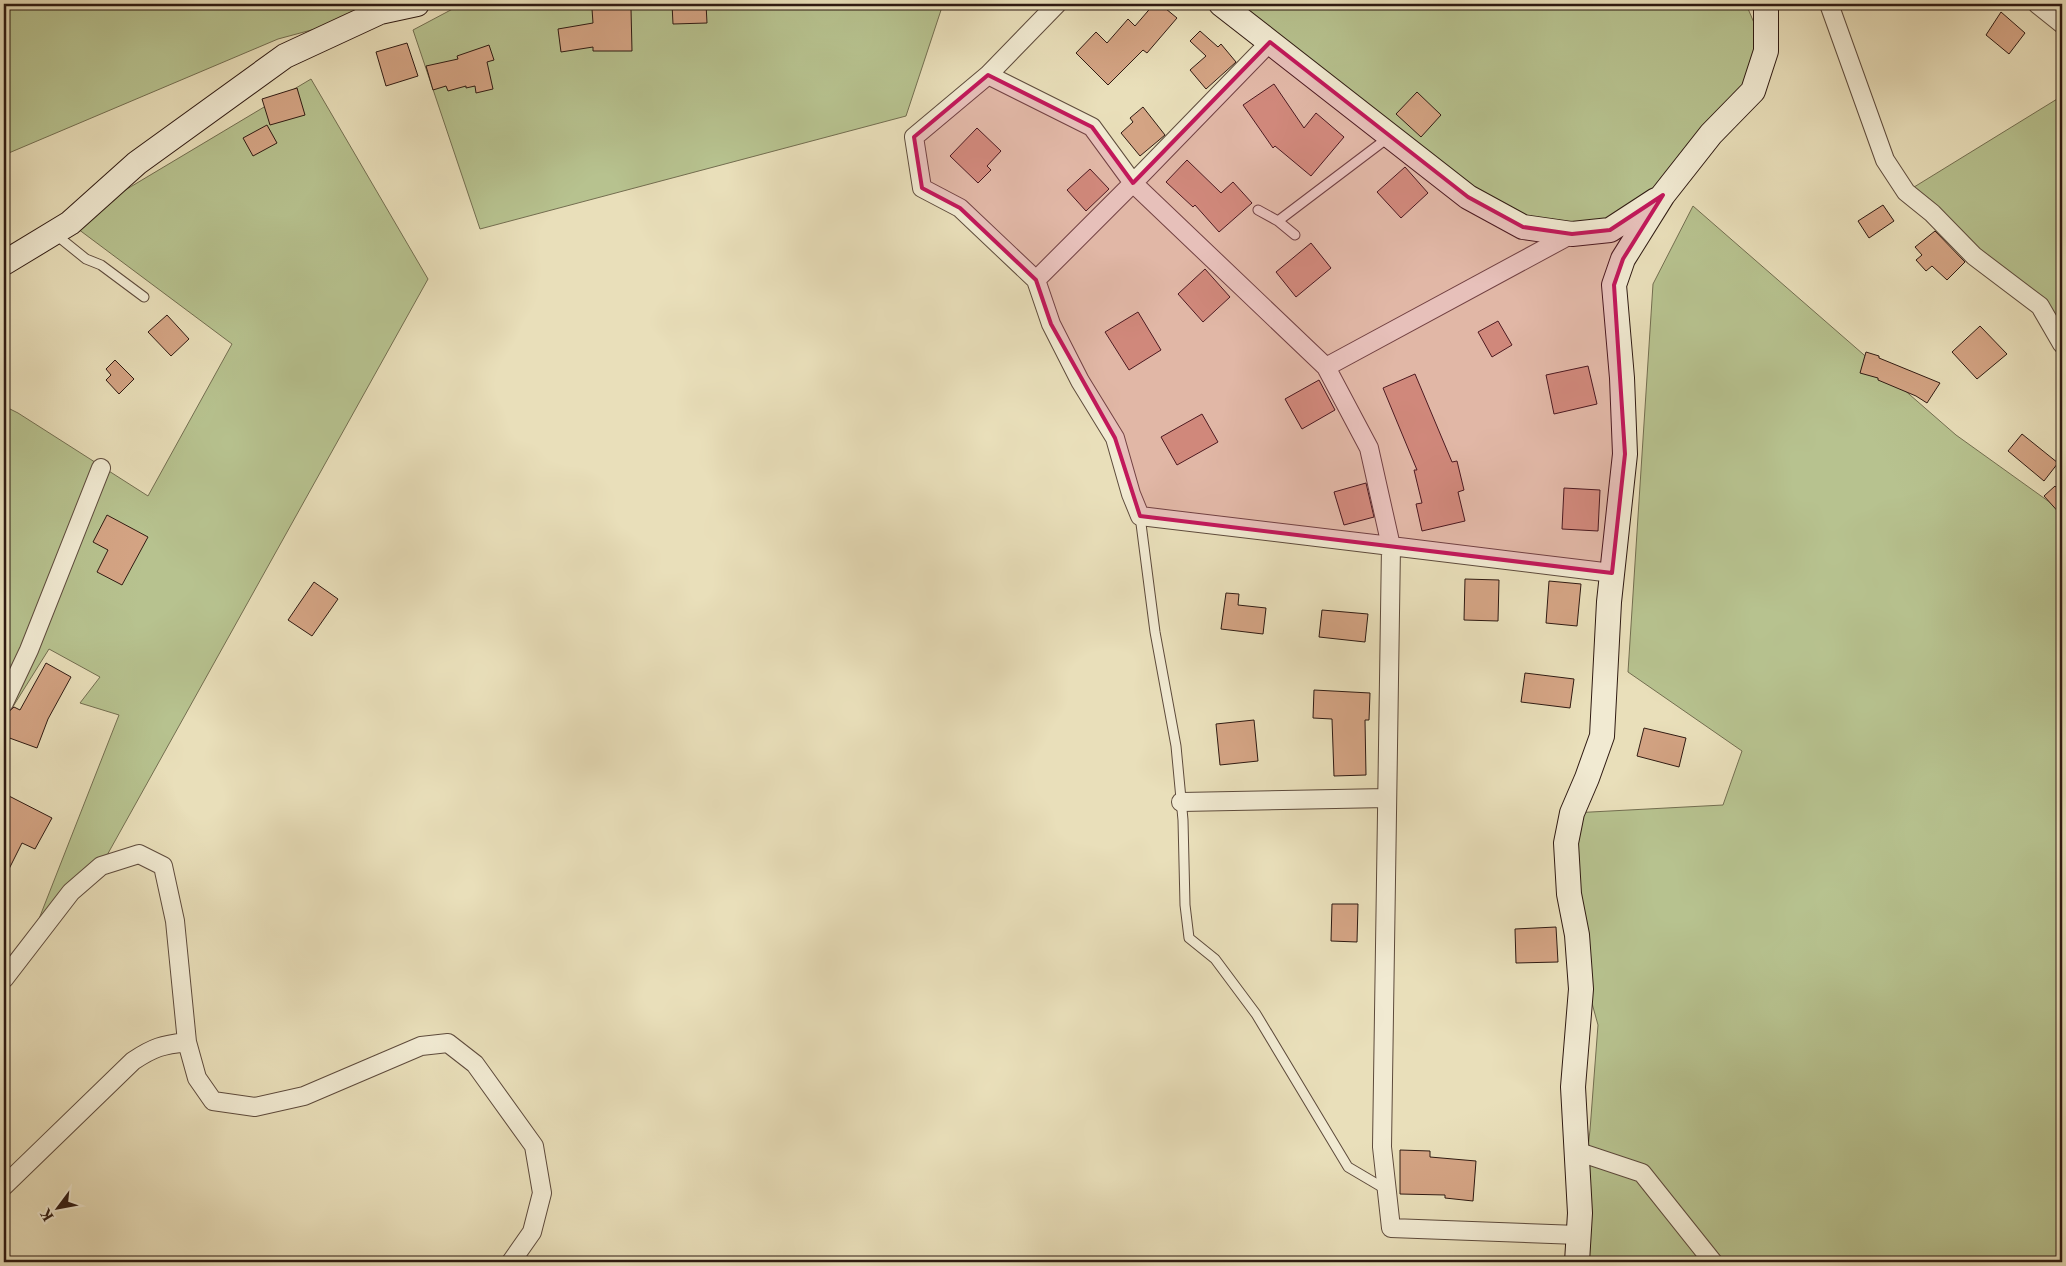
<svg xmlns="http://www.w3.org/2000/svg" width="2066" height="1266" viewBox="0 0 2066 1266" font-family="'Libre Caslon Text',serif">
<style>
.green{fill:#b7c28f;stroke:#736e50}
.building{fill:#d4a484;stroke:#2f1a12}
.lines{fill:none;stroke-linecap:round;stroke-linejoin:round}
.lane-casing{stroke:#5e4b3c;stroke-width:11}
.street-casing{stroke:#5e4b3c;stroke-width:20}
.secondary-casing{stroke:#2f1a12;stroke-width:26}
.lane{stroke:#f1ead2;stroke-width:9}
.street{stroke:#f1ead2;stroke-width:18}
.secondary{stroke:#f1ead2;stroke-width:24}
.marked{fill:#c2185b;fill-opacity:0.2;stroke:#c2185b;stroke-width:4;stroke-linejoin:round}
</style>
<rect width="100%" height="100%" fill="#e9dfba"/>
<filter id="stains"><feTurbulence type="fractalNoise" baseFrequency=".004" numOctaves="4"/><feColorMatrix values="0 0 0 0 .2 0 0 0 0 .09 0 0 0 0 .02 0 0 0 .5 -.17"/></filter>
<radialGradient id="worn" r=".72"><stop offset=".6" stop-color="#630" stop-opacity="0"/><stop offset="1" stop-color="#630" stop-opacity=".3"/></radialGradient>
<path class="green" d="M 4,4 L 408,4 L 278,39 L 4,155 Z
M 462,4 L 943,4 L 906,116 L 480,229 L 413,30 Z
M 1221,4 L 1746,4 L 1766,51 L 1686,165 L 1610,230 L 1498,213 Z
M 311,79 L 428,279 L 101,866 L 26,952 L 119,715 L 80,703 L 100,677 L 49,649 L 4,721 L 4,406 L 18,413 L 148,496 L 232,344 L 70,223 Z
M 2062,96 L 2062,344 L 2040,306 L 1906,192 Z
M 1693,206 L 1956,435 L 2062,511 L 2062,1262 L 1573,1262 L 1578,1235 L 1590,1130 L 1598,1025 L 1579,956 L 1572,813 L 1723,805 L 1742,751 L 1628,672 L 1653,284 Z"/>
<path class="building" d="M 672,4 L 706,4 L 707,23 L 673,24 Z
M 1154,4 L 1160,4 L 1177,18 L 1147,53 L 1143,50 L 1108,85 L 1076,53 L 1096,32 L 1107,43 L 1128,19 L 1135,26 Z
M 592,9 L 631,9 L 632,51 L 593,51 L 593,47 L 561,52 L 558,29 L 593,23 Z
M 2001,12 L 2025,33 L 2009,54 L 1986,35 Z
M 1200,31 L 1218,47 L 1221,44 L 1236,62 L 1206,89 L 1190,70 L 1206,56 L 1190,41 Z
M 407,43 L 418,76 L 386,86 L 376,52 Z
M 489,45 L 494,60 L 487,62 L 493,89 L 476,93 L 475,86 L 466,88 L 466,86 L 448,91 L 446,86 L 433,90 L 426,66 L 458,59 L 457,56 Z
M 1274,84 L 1304,128 L 1316,113 L 1344,137 L 1311,176 L 1275,146 L 1273,148 L 1243,105 Z
M 297,88 L 305,115 L 270,125 L 262,99 Z
M 1417,92 L 1441,115 L 1421,137 L 1396,114 Z
M 1143,107 L 1165,135 L 1140,156 L 1121,133 L 1133,122 L 1130,118 Z
M 267,125 L 277,143 L 253,156 L 243,138 Z
M 977,128 L 1001,151 L 987,166 L 991,170 L 978,183 L 950,156 Z
M 1187,160 L 1221,193 L 1233,182 L 1252,203 L 1219,232 L 1195,205 L 1193,207 L 1166,182 Z
M 1405,167 L 1428,193 L 1401,218 L 1377,192 Z
M 1090,169 L 1109,189 L 1086,211 L 1067,190 Z
M 1883,205 L 1894,221 L 1869,238 L 1858,221 Z
M 1935,231 L 1965,262 L 1947,280 L 1932,266 L 1926,271 L 1916,260 L 1922,255 L 1915,247 Z
M 1311,243 L 1331,268 L 1296,297 L 1276,272 Z
M 1205,269 L 1230,297 L 1203,322 L 1178,294 Z
M 1138,312 L 1161,350 L 1129,370 L 1105,332 Z
M 167,315 L 189,339 L 171,356 L 148,332 Z
M 1498,321 L 1512,345 L 1492,357 L 1478,332 Z
M 1980,326 L 2007,354 L 1977,379 L 1952,352 Z
M 1866,352 L 1879,356 L 1879,358 L 1940,383 L 1927,403 L 1916,396 L 1878,380 L 1878,378 L 1860,373 Z
M 115,360 L 134,379 L 119,394 L 106,380 L 111,375 L 106,369 Z
M 1588,366 L 1597,404 L 1554,414 L 1546,375 Z
M 1415,374 L 1452,462 L 1457,461 L 1464,490 L 1458,492 L 1465,521 L 1422,531 L 1416,504 L 1422,503 L 1414,470 L 1417,470 L 1383,388 Z
M 1319,380 L 1335,410 L 1302,429 L 1285,399 Z
M 1202,414 L 1218,442 L 1177,465 L 1161,437 Z
M 2022,434 L 2058,463 L 2044,481 L 2008,451 Z
M 1366,483 L 1374,517 L 1344,525 L 1334,492 Z
M 2055,486 L 2062,494 L 2062,516 L 2044,496 Z
M 1564,488 L 1600,490 L 1598,531 L 1562,529 Z
M 107,515 L 148,537 L 122,585 L 97,572 L 108,550 L 93,542 Z
M 1465,579 L 1499,580 L 1498,621 L 1464,620 Z
M 1549,581 L 1581,584 L 1577,626 L 1546,623 Z
M 314,582 L 338,599 L 312,636 L 288,620 Z
M 1226,593 L 1239,594 L 1238,605 L 1266,608 L 1263,634 L 1221,629 Z
M 1322,610 L 1368,614 L 1365,642 L 1319,637 Z
M 46,663 L 71,677 L 48,719 L 37,748 L 4,736 L 4,716 L 14,707 L 20,710 Z
M 1525,673 L 1574,679 L 1570,708 L 1521,702 Z
M 1314,690 L 1370,693 L 1369,720 L 1365,720 L 1366,775 L 1334,776 L 1332,719 L 1313,718 Z
M 1254,720 L 1258,761 L 1220,765 L 1216,724 Z
M 1644,728 L 1686,738 L 1679,767 L 1637,756 Z
M 9,796 L 52,818 L 35,849 L 22,843 L 4,879 L 4,807 Z
M 1332,904 L 1358,904 L 1357,942 L 1331,941 Z
M 1556,927 L 1558,962 L 1516,963 L 1515,929 Z
M 1400,1150 L 1430,1151 L 1430,1157 L 1476,1161 L 1473,1201 L 1445,1198 L 1445,1195 L 1400,1194 Z"/>
<g class="lines">
<defs>
<path id="lane" d="M 1258,210 L 1278,221 L 1295,235
M 1278,221 L 1389,137
M 55,234 L 86,259 L 101,265 L 144,297
M 1140,516 L 1155,632 L 1176,746 L 1183,820 L 1185,905 L 1189,938 L 1215,959 L 1256,1014 L 1348,1167 L 1387,1190"/>
<path id="street" d="M 1829,4 L 1885,160 L 1906,192 L 1932,213 L 1974,256 L 2040,306 L 2062,344
M 2037,4 L 2062,24
M 1270,42 L 1133,183 L 1326,367 L 1572,234
M 988,75 L 1092,127 L 1133,183 L 1036,280 L 960,208 L 922,188 L 914,137 Z
M 988,75 L 1057,4
M 1036,280 L 1051,324 L 1080,381 L 1115,438 L 1131,494 L 1140,516 L 1391,546 L 1369,448 L 1326,367
M 4,703 L 29,650 L 101,468
M 1181,802 L 1387,798
M 4,979 L 71,892 L 101,866 L 139,854 L 163,866 L 175,921 L 187,1042 L 197,1078 L 213,1101 L 255,1107 L 304,1096 L 421,1046 L 448,1043 L 475,1064 L 534,1146 L 542,1193 L 532,1232 L 511,1262
M 1576,1151 L 1642,1173 L 1713,1262
M 4,1186 L 133,1061 C 154,1047 162,1045 187,1042
M 1578,1235 L 1391,1228 L 1382,1147 L 1391,546 L 1612,573"/>
<path id="secondary" d="M 1221,4 L 1468,197 L 1523,227 L 1572,234 L 1610,230 L 1656,200
M 4,263 L 70,223 L 137,163 L 285,56 L 380,12 L 417,4
M 1577,1262 L 1580,1213 L 1573,1087 L 1581,989 L 1577,935 L 1569,894 L 1566,843 L 1572,813 L 1587,778 L 1602,736 L 1609,602 L 1625,454 L 1622,378 L 1614,285 L 1623,259 L 1663,195 L 1711,134 L 1753,91 L 1766,51 L 1766,4"/>
</defs>
<use href="#lane" class="lane-casing"/>
<use href="#street" class="street-casing"/>
<use href="#secondary" class="secondary-casing"/>
<use href="#lane" class="lane"/>
<use href="#street" class="street"/>
<use href="#secondary" class="secondary"/>
</g>
<path class="marked" d="M 1270,42 L 1468,197 L 1523,227 L 1572,234 L 1610,230 L 1663,195 L 1623,259 L 1614,285 L 1625,454 L 1612,573 L 1140,516 L 1115,438 L 1051,324 L 1036,280 L 960,208 L 922,188 L 914,137 L 988,75 L 1092,127 L 1133,183 Z"/>
<rect width="2066" height="1266" fill="none" stroke="#e9dfba" stroke-width="20"/>
<rect x="5" y="5" width="2056" height="1256" fill="none" stroke="#2f1a12" stroke-width="2.5"/>
<rect x="10" y="10" width="2046" height="1246" fill="none" stroke="#2f1a12"/>
<g transform="translate(58 1208) rotate(238)" stroke="#f1ead2" stroke-width="4" paint-order="stroke">
<path d="M0-4L9 19L0 12L-9 19Z" fill="#2f1a12"/>
<text y="-8" font-size="14" font-weight="bold" text-anchor="middle" fill="#2f1a12">K</text>
</g>
<rect width="100%" height="100%" filter="url(#stains)"/>
<rect width="100%" height="100%" fill="url(#worn)"/>
</svg>
